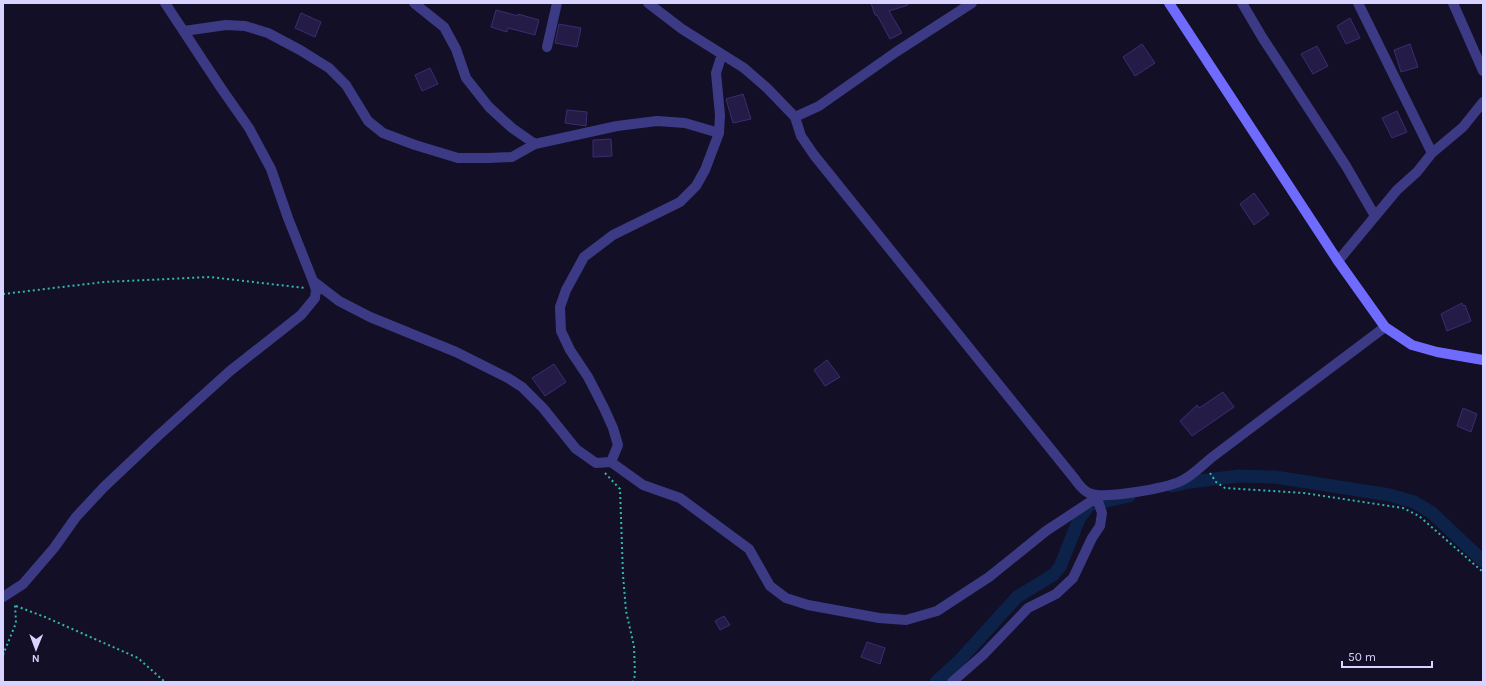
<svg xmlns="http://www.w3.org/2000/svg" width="1486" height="685" viewBox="0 0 1486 685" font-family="Karla,sans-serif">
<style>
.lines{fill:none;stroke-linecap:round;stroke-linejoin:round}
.canal{stroke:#0c2248;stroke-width:13}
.building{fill:#241b47;stroke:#3b2d73}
.path{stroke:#2fb8b0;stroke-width:2;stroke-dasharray:2 3;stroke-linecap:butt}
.minor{stroke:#3d3a85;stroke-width:10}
.secondary{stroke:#6f6bff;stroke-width:10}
</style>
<rect width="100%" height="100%" fill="#130f26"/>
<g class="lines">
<path class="canal" d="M 1172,486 L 1190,482 L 1239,476 L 1275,477 L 1390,495 L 1414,502 L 1431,512 L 1483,561
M 936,682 L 960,660 L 1017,597 L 1053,575 L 1060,567 L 1079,519 L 1089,505 L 1129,496"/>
</g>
<path class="building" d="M 871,3 L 908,3 L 908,5 L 889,11 L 902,33 L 890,39 L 877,15 L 875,15 Z
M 496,10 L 518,16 L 518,14 L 539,20 L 535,35 L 508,28 L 507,32 L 491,27 Z
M 301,13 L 321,22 L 315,37 L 295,28 Z
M 1350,18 L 1360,38 L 1346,44 L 1337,26 Z
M 559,24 L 581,28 L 577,47 L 555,43 Z
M 1142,44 L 1155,63 L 1135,76 L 1123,57 Z
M 1410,44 L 1418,67 L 1401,72 L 1394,50 Z
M 1317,46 L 1328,66 L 1313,74 L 1301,54 Z
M 430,68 L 438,84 L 422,91 L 415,75 Z
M 743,94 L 751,119 L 733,123 L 726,99 Z
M 567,110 L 587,112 L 586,126 L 565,123 Z
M 1397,111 L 1407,132 L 1392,138 L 1382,118 Z
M 611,139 L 612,156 L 593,157 L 593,140 Z
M 1254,193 L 1269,214 L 1254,225 L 1240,204 Z
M 1462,303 L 1463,306 L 1465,305 L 1471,321 L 1447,331 L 1441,314 Z
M 827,360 L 840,377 L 825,386 L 814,370 Z
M 554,364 L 566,382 L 545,396 L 532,378 Z
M 1223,392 L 1234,407 L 1192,436 L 1180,421 L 1197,405 L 1199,408 Z
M 1463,408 L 1477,414 L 1471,432 L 1457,426 Z
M 724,616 L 730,625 L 720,630 L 715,621 Z
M 867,642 L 885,648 L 880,664 L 861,657 Z"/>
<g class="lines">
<path class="path" d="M 3,294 L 104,282 L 210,277 L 305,288
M 605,473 L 620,489 L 623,575 L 626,611 L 634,646 L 635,675 L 633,682
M 1210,473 L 1216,482 L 1225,488 L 1304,493 L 1403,508 L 1419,516 L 1483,572
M 16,606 L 45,617 L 138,658 L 165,682
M 3,655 L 16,623 L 15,605"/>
<path class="minor" d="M 414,3 L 444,27 L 456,49 L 466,78 L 489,107 L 512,128 L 535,144 L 617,126 L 657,121 L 685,123 L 719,133
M 648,3 L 682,29 L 744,68 L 767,88 L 795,117 L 801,136 L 814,155 L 1074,478 C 1078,483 1082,490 1089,493 C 1102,500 1167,488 1181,481 C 1194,475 1204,463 1215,455 L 1385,327
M 1242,3 L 1262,37 L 1346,166 L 1375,216
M 1358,3 L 1432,153
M 1453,3 L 1483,71
M 184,31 L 226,25 L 245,26 L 268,33 L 300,50 L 329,68 L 346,85 L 368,121 L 383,133 L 415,145 L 458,158 L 488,158 L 512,157 L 535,144
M 547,47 L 557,3
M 795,117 L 819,106 L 896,52 L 972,3
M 1338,261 L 1397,190 L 1417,172 L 1432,153 L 1463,127 L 1483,102
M 313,281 L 339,301 L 370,317 L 456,352 L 508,378 L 522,387 L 543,408 L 576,449 L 596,463 L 611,462 L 618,445 L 613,428 L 604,408 L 588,377 L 570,350 L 561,331 L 560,307 L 566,290 L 584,257 L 613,235 L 680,202 L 696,186 L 705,170 L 719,133 L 720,115 L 716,73 L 722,54
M 611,462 L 643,485 L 680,498 L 749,549 L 770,586 L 786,598 L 808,605 L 879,618 L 906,620 L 937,611 L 989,577 L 1046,531 L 1096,498
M 3,597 L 23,584 L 54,548 L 76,517 L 104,487 L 159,435 L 230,371 L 301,315 L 315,298 L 316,290 L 313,281 L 288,218 L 271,169 L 249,128 L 221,88 L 165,3
M 952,682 L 983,655 L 1028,608 L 1056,594 L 1073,578 L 1092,538 L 1100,526 L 1102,513 L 1096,495"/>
<path class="secondary" d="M 1169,3 L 1338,261 L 1385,327 L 1412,345 L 1437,352 L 1483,360"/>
</g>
<rect width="1486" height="685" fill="none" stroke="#d9d4ff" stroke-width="8"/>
<g transform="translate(36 649) rotate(181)" stroke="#130f26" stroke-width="3" paint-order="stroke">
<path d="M0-3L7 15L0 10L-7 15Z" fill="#d9d4ff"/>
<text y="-6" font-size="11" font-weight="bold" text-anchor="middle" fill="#d9d4ff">N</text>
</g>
<path d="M1342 661v6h90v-6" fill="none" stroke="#d9d4ff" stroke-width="2"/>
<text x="1348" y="661" font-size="12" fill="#d9d4ff" stroke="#130f26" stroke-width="3" paint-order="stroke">50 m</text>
</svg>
